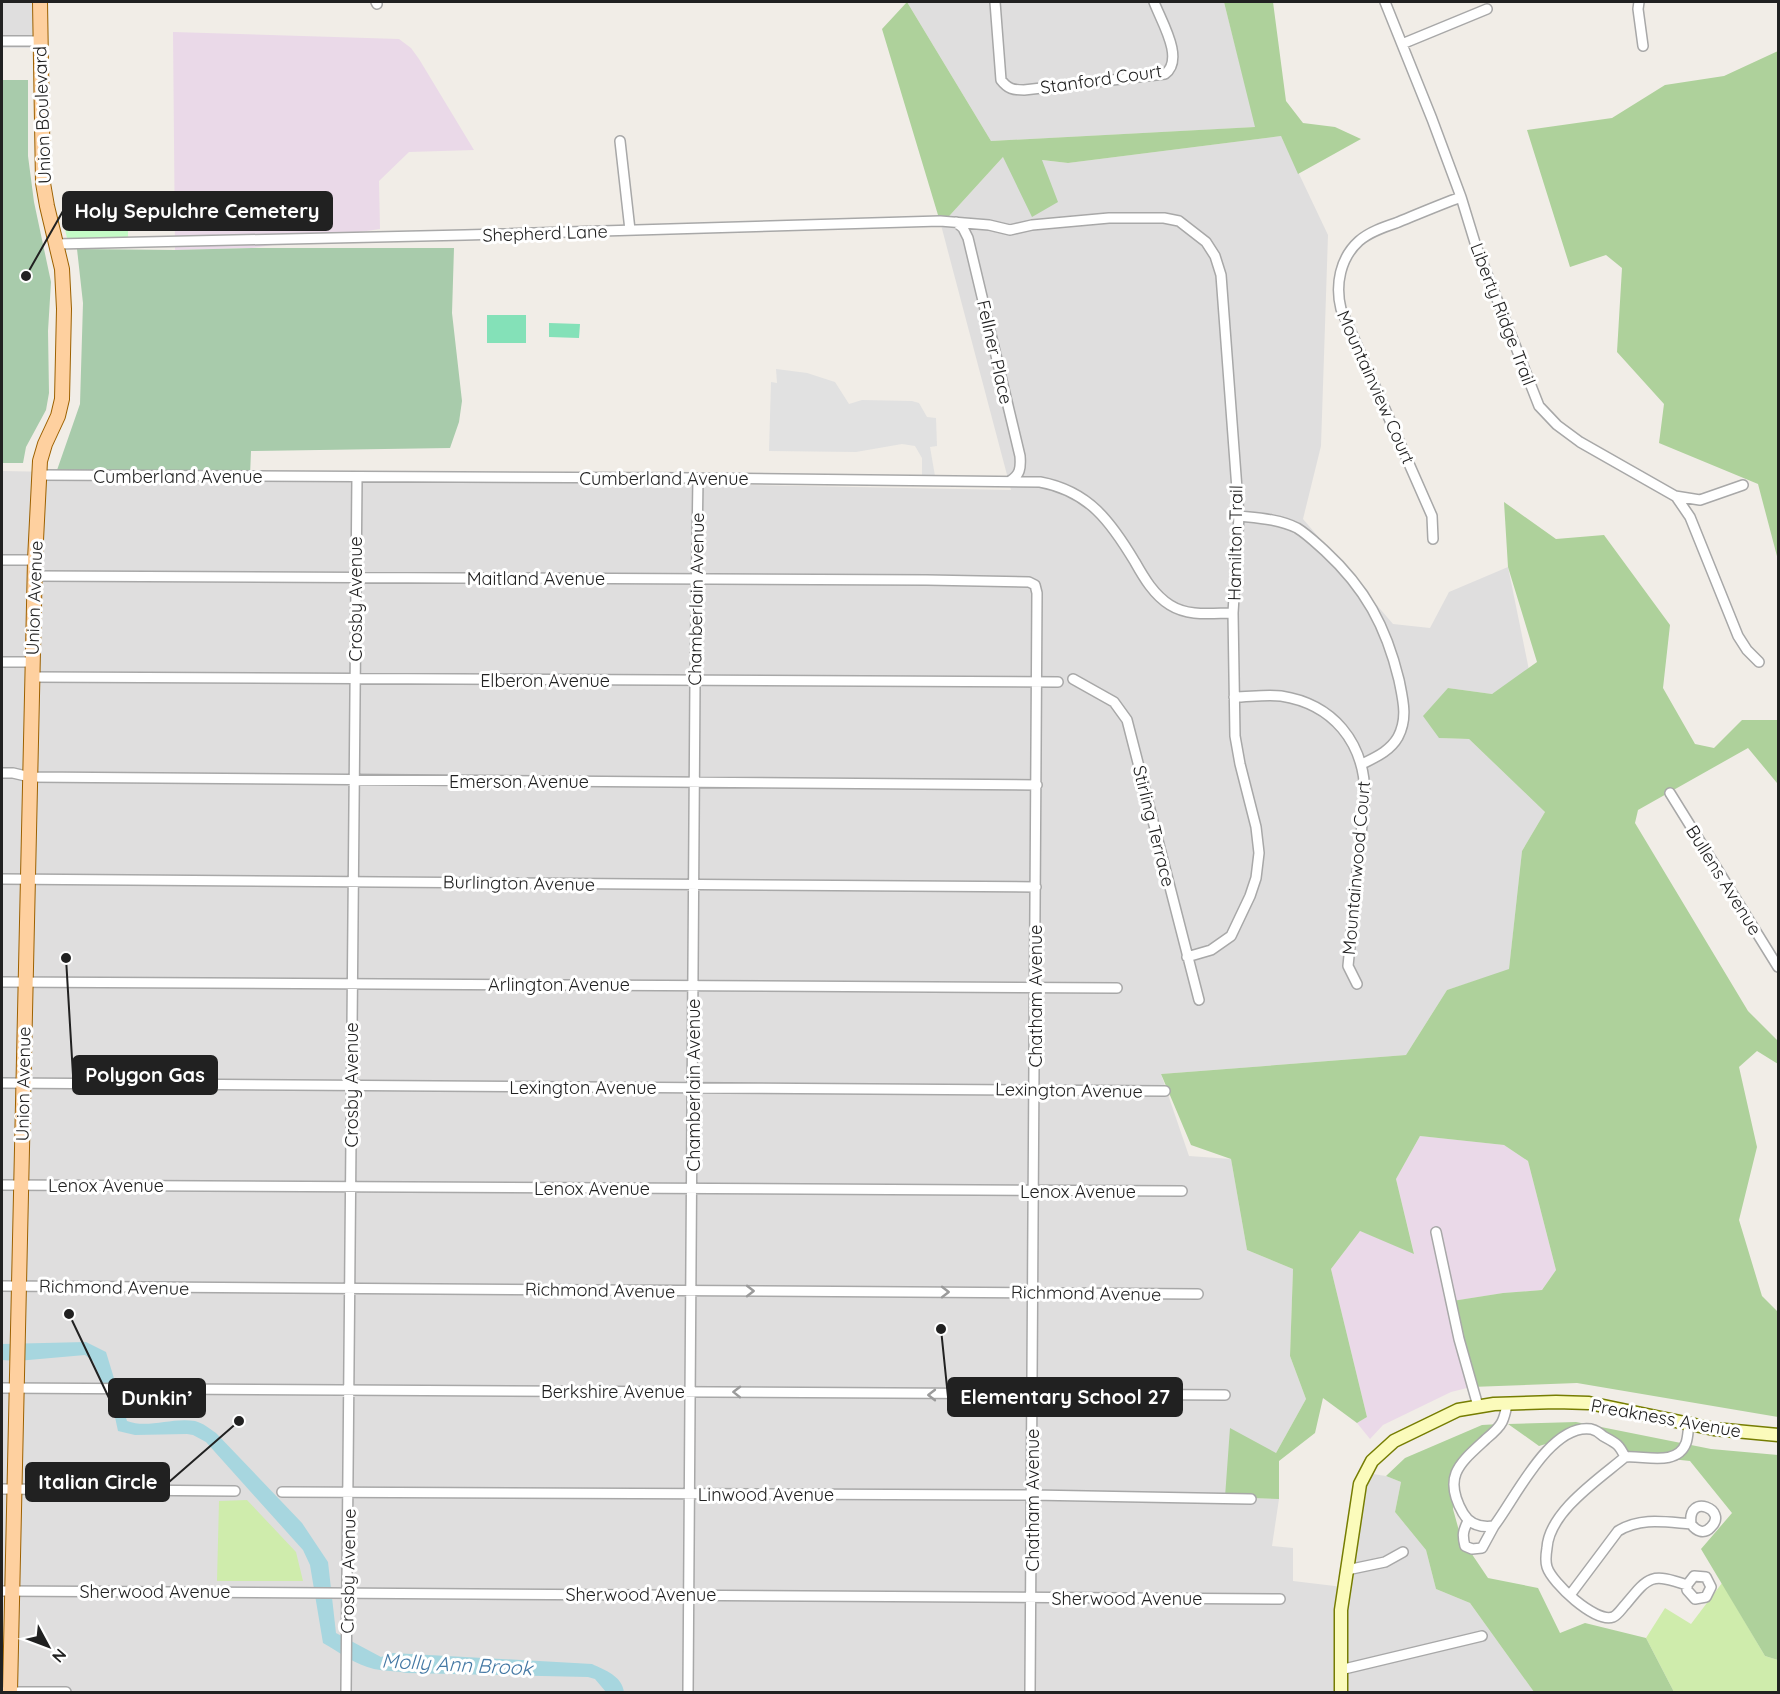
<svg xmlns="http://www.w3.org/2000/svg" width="1780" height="1694" viewBox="0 0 1780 1694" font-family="Quicksand,sans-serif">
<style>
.residential{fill:#dfdede}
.industrial{fill:#ead9e8}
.grass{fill:#cfecac}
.forest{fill:#aed19b}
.cemetery{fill:#a8cbab}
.park{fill:#c4fbc6}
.pitch{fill:#84e1b8}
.parking{fill:#e1e1e1}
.water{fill:#a7d6df}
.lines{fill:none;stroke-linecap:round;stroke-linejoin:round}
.street-casing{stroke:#a8a8a8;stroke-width:12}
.secondary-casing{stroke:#767d02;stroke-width:15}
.primary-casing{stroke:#9d6100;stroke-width:16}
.street{stroke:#fff;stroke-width:9}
.secondary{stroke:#fbfbbb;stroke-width:12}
.primary{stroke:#fed09f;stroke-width:14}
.oneway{stroke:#9b9b9b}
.labels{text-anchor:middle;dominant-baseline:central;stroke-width:6;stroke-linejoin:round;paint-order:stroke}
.street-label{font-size:18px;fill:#212121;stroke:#fff}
.water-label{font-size:20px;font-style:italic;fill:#4478a4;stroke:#fff}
.leader{fill:none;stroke:#212121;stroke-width:2}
.callout-dot{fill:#212121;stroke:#fff;stroke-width:2}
.callout{fill:#212121;stroke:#212121;stroke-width:2}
.callout-label{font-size:20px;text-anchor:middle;font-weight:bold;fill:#fff}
</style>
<rect width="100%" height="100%" fill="#f1ede7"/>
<path class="residential" d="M 2,2 L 46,2 L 47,48 L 2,48 Z
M 895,2 L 1224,2 L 1256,127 L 991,141 L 907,2 Z
M 1281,136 L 1328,235 L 1321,446 L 1303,519 L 1393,624 L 1430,628 L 1449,592 L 1508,567 L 1529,670 L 1492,694 L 1448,688 L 1439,738 L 1469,739 L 1545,812 L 1522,851 L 1509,970 L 1447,990 L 1406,1055 L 1161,1074 L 1189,1156 L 1231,1159 L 1247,1250 L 1293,1269 L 1290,1356 L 1306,1399 L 1276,1453 L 1225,1497 L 1279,1499 L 1272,1546 L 1293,1548 L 1293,1581 L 1343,1587 L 1360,1472 L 1386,1476 L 1401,1482 L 1395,1512 L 1426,1550 L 1436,1589 L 1470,1603 L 1534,1692 L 2,1692 L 2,471 L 1011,490 L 941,225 L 1004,156 L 1068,163 Z"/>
<path class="industrial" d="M 173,32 L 399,39 L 411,48 L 419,59 L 474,150 L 409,152 L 379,181 L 380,229 L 252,248 L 175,250 Z
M 1420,1136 L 1504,1145 L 1528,1161 L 1556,1270 L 1542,1290 L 1503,1293 L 1447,1302 L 1471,1387 L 1451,1392 L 1383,1425 L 1370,1439 L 1357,1423 L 1367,1417 L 1331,1269 L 1360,1231 L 1414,1253 L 1396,1179 Z"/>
<path class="grass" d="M 247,1500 L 296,1552 L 303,1581 L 217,1581 L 219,1501 Z
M 1722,1583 L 1765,1656 L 1778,1660 L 1778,1692 L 1674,1692 L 1646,1638 L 1665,1608 L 1691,1624 Z"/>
<path class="forest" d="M 907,2 L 991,141 L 1255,127 L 1224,2 L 1273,2 L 1286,101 L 1303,123 L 1335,127 L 1361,139 L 1298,174 L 1281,136 L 1068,163 L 1042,160 L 1058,202 L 1032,217 L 1003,157 L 941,225 L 882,29 Z
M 1778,51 L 1778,560 L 1758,484 L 1659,443 L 1664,404 L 1617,352 L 1622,268 L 1606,255 L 1570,267 L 1527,130 L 1612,118 L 1665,85 L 1724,76 Z
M 1504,502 L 1556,539 L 1604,535 L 1670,625 L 1663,688 L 1695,744 L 1714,748 L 1742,720 L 1778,720 L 1778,783 L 1777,783 L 1748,748 L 1638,810 L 1635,823 L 1748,1011 L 1778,1041 L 1778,1064 L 1757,1051 L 1739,1067 L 1757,1147 L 1739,1220 L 1762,1296 L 1778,1312 L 1778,1417 L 1577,1383 L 1471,1387 L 1446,1302 L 1503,1293 L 1542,1290 L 1556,1270 L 1528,1161 L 1504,1145 L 1420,1136 L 1396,1179 L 1414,1254 L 1360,1231 L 1331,1269 L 1367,1417 L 1357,1423 L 1323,1398 L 1315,1433 L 1279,1461 L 1279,1499 L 1225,1497 L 1230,1428 L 1276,1453 L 1306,1399 L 1290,1356 L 1293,1269 L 1247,1250 L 1231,1159 L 1191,1145 L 1161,1074 L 1406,1055 L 1447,990 L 1509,969 L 1522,851 L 1545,812 L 1469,739 L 1439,738 L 1423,716 L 1448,688 L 1492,694 L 1537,662 L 1508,567 Z
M 1576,1422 L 1711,1449 L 1778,1455 L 1778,1660 L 1765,1656 L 1701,1549 L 1732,1513 L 1690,1461 L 1633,1455 L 1587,1432 L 1539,1446 L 1508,1424 Z
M 1500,1424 L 1459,1469 L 1453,1509 L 1461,1538 L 1488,1578 L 1538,1588 L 1560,1633 L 1585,1623 L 1646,1638 L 1674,1692 L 1534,1692 L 1470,1603 L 1436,1589 L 1426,1550 L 1395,1512 L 1401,1482 L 1386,1476 L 1405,1458 L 1482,1425 Z"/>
<path class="cemetery" d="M 2,80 L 28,80 L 28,156 L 34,202 L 51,282 L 48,331 L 49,393 L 46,410 L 26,447 L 23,463 L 2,463 Z
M 252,248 L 454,248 L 452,313 L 462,401 L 459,422 L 450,448 L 251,451 L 250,476 L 56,473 L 80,404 L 83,303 L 77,249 L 175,250 Z"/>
<path class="park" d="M 61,212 L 116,212 L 115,230 L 128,231 L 128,240 L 70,240 L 67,238 Z"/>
<path class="pitch" d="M 487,315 L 526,315 L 526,343 L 487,343 Z
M 549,323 L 580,324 L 579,338 L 549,337 Z"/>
<path class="parking" d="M 776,369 L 807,373 L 835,382 L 849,404 L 862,400 L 912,401 L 919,403 L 927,417 L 936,418 L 937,446 L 930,447 L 935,476 L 922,475 L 922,458 L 915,446 L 902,444 L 856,452 L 769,451 L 771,382 L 777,383 Z"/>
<path class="water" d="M 86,1342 L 106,1352 L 127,1421 C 148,1429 172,1417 195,1421 C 203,1423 210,1429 216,1433 L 302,1523 L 328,1562 L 336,1633 L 381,1657 L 393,1653 L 592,1664 C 605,1670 622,1676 624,1692 L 606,1692 L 595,1679 L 588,1677 L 407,1673 C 396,1671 384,1671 374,1669 C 356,1665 339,1652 323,1643 L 310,1565 L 303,1550 L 206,1442 L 193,1435 L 187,1434 L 135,1435 L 118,1431 L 113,1408 L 93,1361 L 85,1355 L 17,1361 L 2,1360 L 2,1344 Z"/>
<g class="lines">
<defs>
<path id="street" d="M 376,2 L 377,4
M 995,2 L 1001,80 C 1008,89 1013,90 1024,90 L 1165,74 C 1185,59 1161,21 1154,2
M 1385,2 L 1432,119 L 1461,197 L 1476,246 L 1539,406 L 1557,425 L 1580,442 L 1675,496 L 1700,500 L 1743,485
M 1639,2 L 1638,9 L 1643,46
M 2,41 L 40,41
M 1402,44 L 1487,9
M 620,141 L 630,230
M 956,222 L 963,228 L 968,238 L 1020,456 C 1021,468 1020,475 1010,481
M 56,244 L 465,235 L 940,221 L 989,225 L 1010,230 L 1032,225 L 1109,218 L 1164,218 L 1179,221 L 1206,242 L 1215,256 L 1221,275 L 1239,516 L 1233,613 L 1235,736 L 1240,764 L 1256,827 L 1259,853 L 1256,878 L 1250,896 L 1231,936 L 1211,950 L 1187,957
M 38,475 L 698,478 L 1040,482 C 1089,491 1111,522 1135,562 C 1144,578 1154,595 1170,605 C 1189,617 1212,613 1233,613
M 1677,498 L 1690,517 L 1738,636 L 1747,650 L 1759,662
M 1239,516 C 1258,518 1279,519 1297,528 C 1307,534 1316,543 1325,551 C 1365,588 1386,626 1399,680 C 1403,700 1408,718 1398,737 C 1390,751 1376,757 1362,764
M 1433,539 L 1432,516 L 1341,309 C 1335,285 1340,258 1359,241 C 1369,232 1384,227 1396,223 C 1418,214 1439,205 1461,197
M 2,560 L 35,560
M 34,576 L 927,580 L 1029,582 L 1035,585 L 1037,593 L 1030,1692
M 2,662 L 32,662
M 32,677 L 1058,682
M 1073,679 L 1114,702 L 1127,720 L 1199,1000
M 1234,697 C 1249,697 1266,694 1281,696 C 1333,704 1364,742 1365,794 L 1348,966 L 1357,984
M 2,773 L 13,773 L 30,777 L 1037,785
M 1670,793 L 1778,967
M 2,879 L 1036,887
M 2,982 L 1117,988
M 2,1083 L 1165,1091
M 2,1185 L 1182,1191
M 1436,1232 L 1459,1339 L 1478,1406
M 2,1286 L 1198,1294
M 2,1388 L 1225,1395
M 1507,1404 C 1506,1410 1505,1416 1502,1422 C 1499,1428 1492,1434 1486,1439 C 1460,1463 1442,1476 1463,1513 C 1470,1525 1481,1528 1494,1526 C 1515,1499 1550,1423 1591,1429 C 1595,1430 1600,1433 1603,1436 C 1616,1443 1619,1444 1625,1457
M 2,1489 L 235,1491
M 282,1492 L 1032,1495 L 1251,1499
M 1468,1521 C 1463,1531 1462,1535 1465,1546 L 1472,1549 L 1482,1548 L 1494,1526
M 1347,1570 L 1385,1562 L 1403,1552
M 1687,1585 L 1687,1590 L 1695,1599 L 1706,1597 L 1711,1587 L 1706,1577 L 1694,1576 L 1687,1585 C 1651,1573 1649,1576 1626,1604 C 1622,1608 1618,1615 1613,1617 C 1595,1623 1552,1583 1547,1567 C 1545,1561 1546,1554 1547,1548 C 1549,1512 1599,1479 1625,1457 C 1644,1455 1677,1467 1686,1443 C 1688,1438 1688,1430 1689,1424
M 2,1591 L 1280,1599
M 1570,1595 L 1618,1531 C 1641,1517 1665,1522 1691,1524 C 1696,1531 1704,1535 1711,1527 C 1729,1510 1687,1492 1691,1524
M 1340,1670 L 1482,1636
M 2,1692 L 66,1692
M 346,1692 L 357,477
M 688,1692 L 695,681 L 698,478"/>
<path id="secondary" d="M 1341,1692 L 1341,1610 L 1360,1484 L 1372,1461 L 1394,1441 L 1458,1410 L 1494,1404 L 1556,1402 L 1589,1403 L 1714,1429 L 1778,1435"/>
<path id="primary" d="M 10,1692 L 35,560 L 40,461 L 45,444 L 58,416 L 62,399 L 64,309 L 62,269 L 47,206 L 43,183 L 40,2"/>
</defs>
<use href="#street" class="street-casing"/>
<use href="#secondary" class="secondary-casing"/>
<use href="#primary" class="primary-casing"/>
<use href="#street" class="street"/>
<use href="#secondary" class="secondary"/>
<use href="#primary" class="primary"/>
</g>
<defs><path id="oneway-chevron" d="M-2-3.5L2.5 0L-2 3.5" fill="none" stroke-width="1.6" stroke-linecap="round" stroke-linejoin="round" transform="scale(1.5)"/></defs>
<g class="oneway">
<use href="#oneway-chevron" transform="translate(750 1291)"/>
<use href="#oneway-chevron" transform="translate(945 1292)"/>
<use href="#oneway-chevron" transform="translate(737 1392) rotate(-179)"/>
<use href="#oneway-chevron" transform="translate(932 1395) rotate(180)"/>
</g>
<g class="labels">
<g class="street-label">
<text transform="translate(1101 79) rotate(-8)">Stanford Court</text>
<text transform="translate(42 115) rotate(-92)">Union Boulevard</text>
<text transform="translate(545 233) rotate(-2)">Shepherd Lane</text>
<text transform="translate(1503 314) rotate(69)">Liberty Ridge Trail</text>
<text transform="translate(995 352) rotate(77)">Fellner Place</text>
<text transform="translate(1376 387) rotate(66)">Mountainview Court</text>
<text x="178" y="476">Cumberland Avenue</text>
<text x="664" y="478">Cumberland Avenue</text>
<text transform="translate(1235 543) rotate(-89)">Hamilton Trail</text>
<text x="536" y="578">Maitland Avenue</text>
<text transform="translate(34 598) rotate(-88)">Union Avenue</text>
<text transform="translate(355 599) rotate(-90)">Crosby Avenue</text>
<text transform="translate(696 599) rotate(-89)">Chamberlain Avenue</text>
<text x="545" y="680">Elberon Avenue</text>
<text x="519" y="781">Emerson Avenue</text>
<text transform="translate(1154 826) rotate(76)">Stirling Terrace</text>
<text transform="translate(1356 868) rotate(-85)">Mountainwood Court</text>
<text transform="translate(1724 880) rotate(58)">Bullens Avenue</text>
<text transform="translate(519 883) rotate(1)">Burlington Avenue</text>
<text x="559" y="984">Arlington Avenue</text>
<text transform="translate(1035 996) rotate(-90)">Chatham Avenue</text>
<text transform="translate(23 1084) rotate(-89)">Union Avenue</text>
<text transform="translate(351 1085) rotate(-90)">Crosby Avenue</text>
<text transform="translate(693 1085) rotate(-90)">Chamberlain Avenue</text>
<text x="583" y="1087">Lexington Avenue</text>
<text transform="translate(1069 1090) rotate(1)">Lexington Avenue</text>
<text x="106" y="1185">Lenox Avenue</text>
<text x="592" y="1188">Lenox Avenue</text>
<text x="1078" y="1191">Lenox Avenue</text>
<text transform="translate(114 1287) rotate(1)">Richmond Avenue</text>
<text transform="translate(600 1290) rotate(1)">Richmond Avenue</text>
<text transform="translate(1086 1293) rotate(1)">Richmond Avenue</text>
<text x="613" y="1391">Berkshire Avenue</text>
<text transform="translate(1666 1418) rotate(10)">Preakness Avenue</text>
<text x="766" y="1494">Linwood Avenue</text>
<text transform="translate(1032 1500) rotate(-90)">Chatham Avenue</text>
<text transform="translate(348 1571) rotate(-89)">Crosby Avenue</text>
<text x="155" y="1591">Sherwood Avenue</text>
<text x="641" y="1594">Sherwood Avenue</text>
<text x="1127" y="1598">Sherwood Avenue</text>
</g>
<g class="water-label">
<text transform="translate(457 1664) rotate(3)">Molly Ann Brook</text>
</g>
</g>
<path class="leader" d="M26 276L63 211M66 958L73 1075M941 1329L948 1397M69 1314L109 1398M239 1421L169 1482"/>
<g class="callout-dot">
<circle cx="26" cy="276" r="6"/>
<circle cx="66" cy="958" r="6"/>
<circle cx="941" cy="1329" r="6"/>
<circle cx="69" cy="1314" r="6"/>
<circle cx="239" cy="1421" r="6"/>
</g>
<g class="callout">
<rect x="63" y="192" width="269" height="38" rx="6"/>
<rect x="73" y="1056" width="144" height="38" rx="6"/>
<rect x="948" y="1378" width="234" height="38" rx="6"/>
<rect x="109" y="1379" width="96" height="38" rx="6"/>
<rect x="26" y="1463" width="143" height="38" rx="6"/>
</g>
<g class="callout-label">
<text x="197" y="218">Holy Sepulchre Cemetery</text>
<text x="145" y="1082">Polygon Gas</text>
<text x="1065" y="1404">Elementary School 27</text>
<text x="157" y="1405">Dunkin’</text>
<text x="98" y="1489">Italian Circle</text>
</g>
<rect width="1780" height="1694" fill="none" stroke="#212121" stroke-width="6"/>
<g transform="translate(48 1646) rotate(131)" stroke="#ffffff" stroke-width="4.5" paint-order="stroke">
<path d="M0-4.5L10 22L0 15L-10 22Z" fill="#212121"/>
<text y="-9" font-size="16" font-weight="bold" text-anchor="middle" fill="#212121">N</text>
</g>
</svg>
